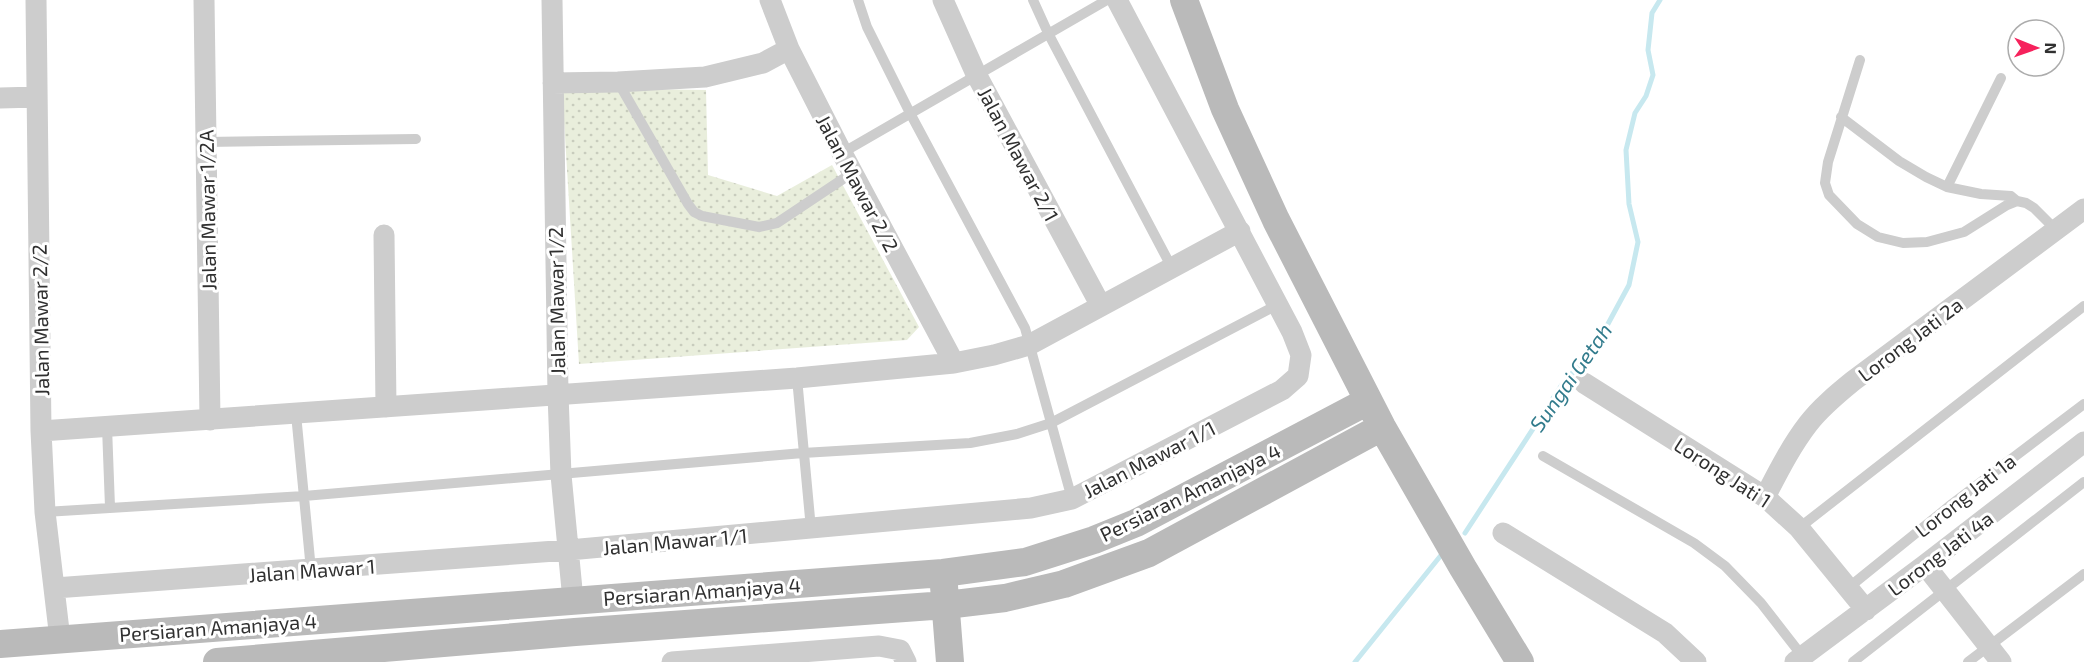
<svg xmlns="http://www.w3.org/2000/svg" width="2084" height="662" viewBox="0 0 2084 662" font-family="'Exo 2',sans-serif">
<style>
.park{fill:url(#park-dots)}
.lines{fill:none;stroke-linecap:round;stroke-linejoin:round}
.stream{stroke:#c7e8ef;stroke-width:5}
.lane{stroke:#cdcdcd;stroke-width:10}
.street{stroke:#cdcdcd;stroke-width:21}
.secondary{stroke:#bababa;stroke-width:28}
.labels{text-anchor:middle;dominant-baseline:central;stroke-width:6;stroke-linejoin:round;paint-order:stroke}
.street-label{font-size:20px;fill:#303030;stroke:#fff}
.water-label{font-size:21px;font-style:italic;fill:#317b8c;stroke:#fff}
</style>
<defs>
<pattern id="park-dots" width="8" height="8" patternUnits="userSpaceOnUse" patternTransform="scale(1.5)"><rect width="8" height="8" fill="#e9eedc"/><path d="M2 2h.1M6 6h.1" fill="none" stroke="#c8ccbd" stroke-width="1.8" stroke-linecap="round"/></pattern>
</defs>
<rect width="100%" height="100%" fill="#fff"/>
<path class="park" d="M 562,88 L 706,90 L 708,175 L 777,196 L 832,165 L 919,327 L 907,340 L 579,364 Z"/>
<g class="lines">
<path class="stream" d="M 1465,533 L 1561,386 L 1596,346 L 1629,285 L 1638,242 L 1629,204 L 1626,150 L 1635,113 L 1646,96 L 1653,75 L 1648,50 L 1652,13 L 1660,0
M 1355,662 L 1442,554"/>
<path class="lane" d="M 858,0 L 867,27 L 910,113 L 1025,328 L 1072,499
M 1033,0 L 1048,33 L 1172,268
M 1860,60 L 1828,162 L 1825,183 L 1829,195 L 1857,224 L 1878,237 L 1903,243 L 1927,242 L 1964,232 L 2007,205 L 2017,201 L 2026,203 L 2034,208 L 2056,230
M 618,82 L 688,204 L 694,212 L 702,216 L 759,227 L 777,223 L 852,173
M 1841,117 L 1899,161 L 1926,177 L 1947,187 L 1981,194 L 2011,196 L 2017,201
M 205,142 L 416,139
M 842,153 L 1107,0
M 1947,187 L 2001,78
M 797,378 L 811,529
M 296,414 L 311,570
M 107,427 L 110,507
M 1543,456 L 1694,543 L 1725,566 L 1761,603 L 1803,657
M 45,512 L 304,496 L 803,453 L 970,443 L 1017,434 L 1051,423 L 1279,304
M 1799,528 L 2084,306
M 1848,588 L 1952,504 L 2084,404
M 1853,662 L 2084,482
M 1968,662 L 2084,574"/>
<path class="street" d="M 36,0 L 41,431 L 45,512 L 60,639
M 204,0 L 210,420
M 552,0 L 558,394 L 561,475 L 573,600
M 770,0 L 789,49 L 842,153 L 954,363
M 943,0 L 976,74 L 1101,306
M 553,83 L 618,82 L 705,77 L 763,63 L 789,49
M 0,98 L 37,97
M 384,235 L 386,407
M 1584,383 L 1765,497 L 1799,528 L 1866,610
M 41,431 L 797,378 L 954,363 L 994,355 L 1029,345 L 1240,231
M 1765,497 C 1778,472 1791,446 1808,424 C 1820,408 1837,394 1853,381 L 2084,209
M 1503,533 L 1665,633 L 1696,662
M 1925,565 L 2001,662
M 55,588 L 569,550 L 1031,508 L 1072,499 L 1282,390 L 1298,376 L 1301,355 L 1292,332 L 1117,0
M 672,662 L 879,646 L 900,650 L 906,662
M 1795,662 L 1925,565 L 2084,442"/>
<path class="secondary" d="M 1184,0 L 1225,109 L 1276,220 L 1382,427 L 1463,568 L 1520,662
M 944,586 L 950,662
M 0,644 L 943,573 L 1025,562 L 1094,540 L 1136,523 L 1368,401
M 217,662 L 575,632 L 946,605 L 1005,598 L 1064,584 L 1149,553 L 1382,427"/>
</g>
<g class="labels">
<g class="street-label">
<text transform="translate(1019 154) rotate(62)">Jalan Mawar 2/1</text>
<text transform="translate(858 183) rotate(62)">Jalan Mawar 2/2</text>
<text transform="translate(207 210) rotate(-91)">Jalan Mawar 1/2A</text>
<text transform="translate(556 301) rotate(-91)">Jalan Mawar 1/2</text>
<text transform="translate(40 320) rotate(-91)">Jalan Mawar 2/2</text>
<text transform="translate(1910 339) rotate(-37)">Lorong Jati 2a</text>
<text transform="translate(1149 459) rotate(-27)">Jalan Mawar 1/1</text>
<text transform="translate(1723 472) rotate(33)">Lorong Jati 1</text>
<text transform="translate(1190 492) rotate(-26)">Persiaran Amanjaya 4</text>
<text transform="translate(1965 495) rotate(-38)">Lorong Jati 1a</text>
<text transform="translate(675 541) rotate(-5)">Jalan Mawar 1/1</text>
<text transform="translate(1940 553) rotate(-37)">Lorong Jati 4a</text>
<text transform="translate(312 570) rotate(-4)">Jalan Mawar 1</text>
<text transform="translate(702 591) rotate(-4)">Persiaran Amanjaya 4</text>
<text transform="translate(218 627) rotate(-4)">Persiaran Amanjaya 4</text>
</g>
<g class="water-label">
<text transform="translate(1570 377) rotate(-55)">Sungai Getah</text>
</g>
</g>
<g transform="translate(2036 48) rotate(91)"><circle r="28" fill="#ffffff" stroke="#acacac" stroke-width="1.5"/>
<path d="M0-4.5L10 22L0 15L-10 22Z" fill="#f6225c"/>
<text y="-9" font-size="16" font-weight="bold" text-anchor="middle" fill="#303030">N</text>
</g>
</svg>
